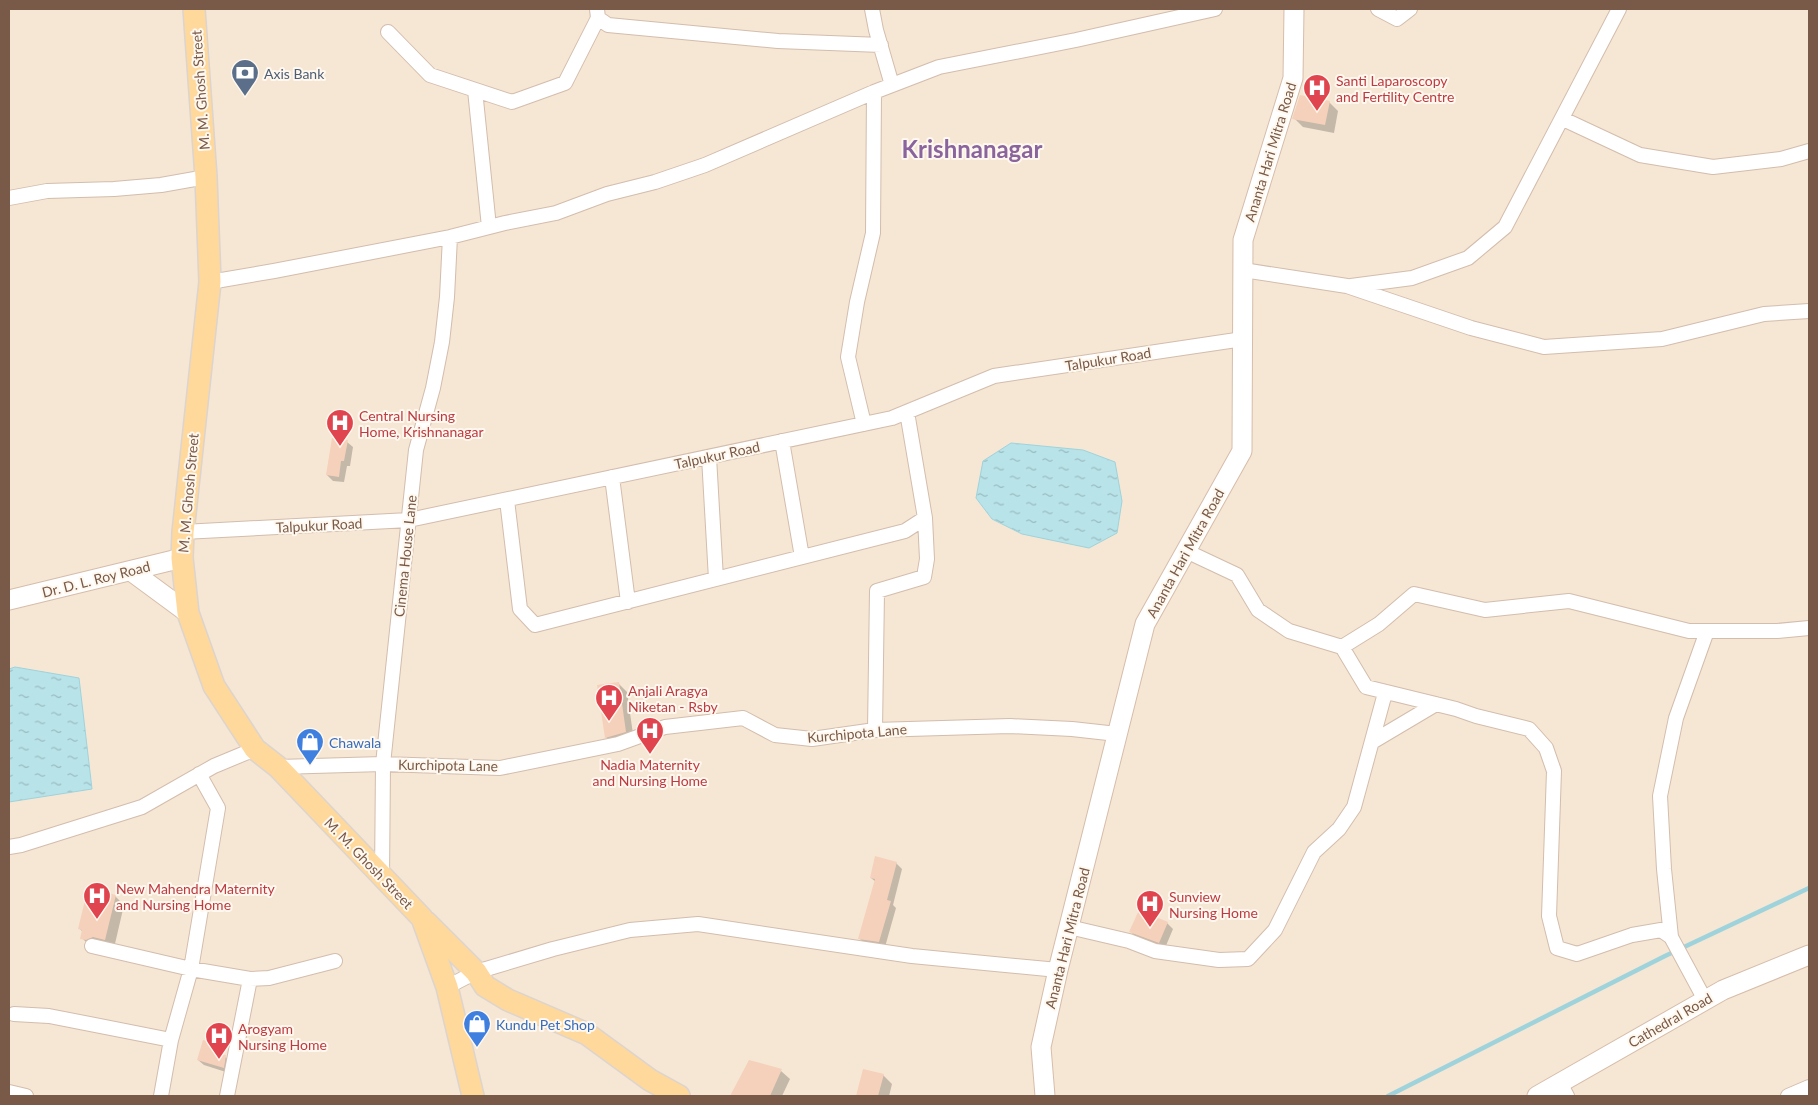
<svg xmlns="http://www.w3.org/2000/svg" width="1818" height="1105" viewBox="0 0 1818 1105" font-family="Lato,sans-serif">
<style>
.residential{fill:#f6e6d4}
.water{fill:url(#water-ripples);stroke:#9ed3dc}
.shadow{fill:#0003}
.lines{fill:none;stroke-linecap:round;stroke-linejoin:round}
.stream{stroke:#9ed3dc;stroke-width:4.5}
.building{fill:#f5d1bb}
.street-casing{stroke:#d3bdad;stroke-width:16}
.secondary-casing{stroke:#d6bdaa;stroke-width:21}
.primary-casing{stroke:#dcd4cf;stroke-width:24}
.street{stroke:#fff;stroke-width:14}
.secondary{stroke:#fff;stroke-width:19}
.primary{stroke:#ffd89c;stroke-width:21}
.labels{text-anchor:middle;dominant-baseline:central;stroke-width:4;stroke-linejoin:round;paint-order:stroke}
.service-label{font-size:14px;fill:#4e5e75;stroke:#fff8ee;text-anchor:start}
.health-label{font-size:14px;fill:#be3a42;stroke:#fff8ee;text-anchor:start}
.street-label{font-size:14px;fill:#795948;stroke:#fff8ee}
.shop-label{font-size:14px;fill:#366cbe;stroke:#fff8ee;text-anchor:start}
.town-label{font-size:24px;font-weight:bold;fill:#89649d;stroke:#fff8ee}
</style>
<defs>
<pattern id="water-ripples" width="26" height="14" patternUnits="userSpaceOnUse" patternTransform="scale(1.25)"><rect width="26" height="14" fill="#b8e3e9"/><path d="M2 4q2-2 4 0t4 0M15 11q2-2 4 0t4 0" fill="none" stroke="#9abbbf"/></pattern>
</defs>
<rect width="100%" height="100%" fill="#fef4e6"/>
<path class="residential" d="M 9,9 L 1809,9 L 1809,1096 L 9,1096 Z"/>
<path class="water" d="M 1011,443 L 1083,450 L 1115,462 L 1122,501 L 1117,533 L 1089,548 L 1022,534 L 992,519 L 976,498 L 983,461 Z
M 15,667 L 79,678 L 92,789 L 9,802 L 9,669 Z"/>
<path class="shadow" d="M 1329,102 L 1338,111 L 1334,133 L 1303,127 L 1294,118 Z
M 347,442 L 353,447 L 350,466 L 347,466 L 344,482 L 333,481 L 327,475 Z
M 618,683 L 627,692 L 634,741 L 615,746 L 606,737 Z
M 896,863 L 902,869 L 893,905 L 896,908 L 885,947 L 866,945 L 860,939 L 876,882 L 871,878 Z
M 115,896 L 124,905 L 114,948 L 91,947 L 82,938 L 83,932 L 80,929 Z
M 1167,923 L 1173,929 L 1165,948 L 1137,938 L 1131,932 Z
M 216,1045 L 222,1051 L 221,1055 L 225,1057 L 231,1062 L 229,1073 L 204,1065 L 198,1060 Z
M 749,1061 L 781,1071 L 790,1079 L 782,1096 L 732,1096 Z
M 864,1071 L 883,1075 L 892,1084 L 889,1096 L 857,1096 Z"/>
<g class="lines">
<path class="stream" d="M 1388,1096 L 1665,956 L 1809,888"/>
</g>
<path class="building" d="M 1300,95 L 1330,101 L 1325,125 L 1292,119 Z
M 332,438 L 348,440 L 344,461 L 341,461 L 339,477 L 326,475 Z
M 619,682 L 626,732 L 605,738 L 597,685 Z
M 875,856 L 897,862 L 887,900 L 891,901 L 879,942 L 858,939 L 875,879 L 870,878 Z
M 88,888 L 116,895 L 105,940 L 93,937 L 86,940 L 80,939 L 82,930 L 78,929 Z
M 1139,910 L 1168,922 L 1159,943 L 1129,932 Z
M 203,1040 L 217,1044 L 214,1052 L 226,1055 L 224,1068 L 197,1060 Z
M 749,1060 L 782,1069 L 770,1096 L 730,1096 Z
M 863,1069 L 884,1074 L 878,1096 L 856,1096 Z"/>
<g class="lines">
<defs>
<path id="street" d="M 597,9 L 598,18 L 608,25 L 778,41 L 881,45
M 872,9 L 876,30 L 892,85
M 1378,9 L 1397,19 L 1410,9
M 388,32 L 430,75 L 512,102 L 565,83 L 598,18
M 475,90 L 489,227
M 1563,119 L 1640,155 L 1713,167 L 1781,159 L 1809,151
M 9,198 L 47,191 L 114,189 L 161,185 L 206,177
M 1243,270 L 1347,286 L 1471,328 L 1544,347 L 1662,339 L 1764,314 L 1809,311
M 210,282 L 274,271 L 450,237 L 505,223 L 556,213 L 607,194 L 655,182 L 705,165 L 874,92 L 939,67 L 1076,40 L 1215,9
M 1351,286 L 1412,278 L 1468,258 L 1505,227 L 1619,9
M 864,424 L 848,357 L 857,302 L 873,233 L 874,92
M 782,441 L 802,557
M 709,457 L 716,579
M 612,477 L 628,602
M 507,500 L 520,609 L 535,625 L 905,531 L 925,518 L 907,412
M 183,532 L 409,520 L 892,418 L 994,376 L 1243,339
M 1186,551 L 1237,575 L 1258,610 L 1289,631 L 1342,647 L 1379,624 L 1414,594 L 1485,610 L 1569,601 L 1689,631 L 1777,631 L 1809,628
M 1342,647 L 1366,687 L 1456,709 L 1476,716 L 1529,729 L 1546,748 L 1554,771 L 1549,916 L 1557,948 L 1577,954 L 1632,935 L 1661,930 L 1671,937 L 1705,1000
M 875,730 L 877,591 L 924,577 L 927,559 L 925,518
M 1372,742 L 1436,704
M 278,767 L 383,764 L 500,768 L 618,744 L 665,727 L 743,718 L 775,735 L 812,739 L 875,730 L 1010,726 L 1072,729 L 1117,734
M 9,847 L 21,845 L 142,807 L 214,766 L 255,749
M 382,878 L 383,764 L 416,450 L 433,388 L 442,342 L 447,297 L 450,237
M 1069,927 L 1129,941 L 1155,951 L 1219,960 L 1248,959 L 1275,930 L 1314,852 L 1339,829 L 1354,807 L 1385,693
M 1671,937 L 1664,869 L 1660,796 L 1676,718 L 1707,631
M 92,946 L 191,969 L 250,979 L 269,978 L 335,961
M 447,987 L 476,972 L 553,949 L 630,930 L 698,924 L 912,956 L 1058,970
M 14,1014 L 49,1016 L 171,1040
M 1560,1083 L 1567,1096
M 9,1092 L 26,1096
M 161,1096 L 171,1040 L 191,969 L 218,808 L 199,774
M 227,1096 L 250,979
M 1788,1096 L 1809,1087"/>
<path id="secondary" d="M 131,571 L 188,613
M 9,600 L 182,558
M 1045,1096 L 1041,1047 L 1058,970 L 1145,624 L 1242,451 L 1243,240 L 1293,78 L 1294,9
M 1537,1096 L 1723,990 L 1809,955"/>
<path id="primary" d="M 194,9 L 206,177 L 210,282 L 183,532 L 182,558 L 188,613 L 214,686 L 255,749 L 278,767 L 422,918 L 447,987 L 473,1096
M 426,922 L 476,972 L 485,986 L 508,1000 L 587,1034 L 650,1080 L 679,1096"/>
</defs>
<use href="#street" class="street-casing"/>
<use href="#secondary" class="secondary-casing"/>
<use href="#primary" class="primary-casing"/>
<use href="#street" class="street"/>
<use href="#secondary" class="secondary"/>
<use href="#primary" class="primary"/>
</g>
<defs>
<symbol id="bank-pin" viewBox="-11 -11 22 30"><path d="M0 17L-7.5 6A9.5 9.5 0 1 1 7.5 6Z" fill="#5c6f8a" stroke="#fff8ee"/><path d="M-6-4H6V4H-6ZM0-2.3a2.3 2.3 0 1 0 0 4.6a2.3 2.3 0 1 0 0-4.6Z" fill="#fff"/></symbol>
<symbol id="hospital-pin" viewBox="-11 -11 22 30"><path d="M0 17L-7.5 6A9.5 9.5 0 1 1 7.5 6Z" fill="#e0444e" stroke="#fff8ee"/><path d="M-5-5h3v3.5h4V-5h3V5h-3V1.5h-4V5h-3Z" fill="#fff"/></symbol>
<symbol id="shop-pin" viewBox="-11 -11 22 30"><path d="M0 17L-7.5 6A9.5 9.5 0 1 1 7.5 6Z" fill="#3f7fe0" stroke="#fff8ee"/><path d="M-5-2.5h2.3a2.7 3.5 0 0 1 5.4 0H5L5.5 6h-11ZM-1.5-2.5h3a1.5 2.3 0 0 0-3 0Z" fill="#fff"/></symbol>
</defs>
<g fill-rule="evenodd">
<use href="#bank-pin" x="229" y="57" width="32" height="43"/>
<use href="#hospital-pin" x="1301" y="72" width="32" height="43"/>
<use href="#hospital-pin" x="324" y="407" width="32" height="43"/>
<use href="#hospital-pin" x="593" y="682" width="32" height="43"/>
<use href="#hospital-pin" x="634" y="715" width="32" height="43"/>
<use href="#shop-pin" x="294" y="726" width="32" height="43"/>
<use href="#hospital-pin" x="81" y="880" width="32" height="43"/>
<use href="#hospital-pin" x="1134" y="888" width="32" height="43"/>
<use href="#shop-pin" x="461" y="1008" width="32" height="43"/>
<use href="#hospital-pin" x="203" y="1020" width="32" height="43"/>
</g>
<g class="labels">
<g class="service-label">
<text x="264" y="73">Axis Bank</text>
</g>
<g class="health-label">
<text x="1336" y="80">Santi Laparoscopy<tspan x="1336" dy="16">and Fertility Centre</tspan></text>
<text x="359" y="415">Central Nursing<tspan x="359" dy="16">Home, Krishnanagar</tspan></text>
<text x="628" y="690">Anjali Aragya<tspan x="628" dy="16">Niketan - Rsby</tspan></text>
<text x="650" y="764" text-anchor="middle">Nadia Maternity<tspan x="650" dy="16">and Nursing Home</tspan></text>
<text x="116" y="888">New Mahendra Maternity<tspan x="116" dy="16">and Nursing Home</tspan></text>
<text x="1169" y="896">Sunview<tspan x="1169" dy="16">Nursing Home</tspan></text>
<text x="238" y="1028">Arogyam<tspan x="238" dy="16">Nursing Home</tspan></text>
</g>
<g class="street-label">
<text transform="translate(200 90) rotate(-94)">M. M. Ghosh Street</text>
<text transform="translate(1270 152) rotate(-73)">Ananta Hari Mitra Road</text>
<text transform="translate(1108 359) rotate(-9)">Talpukur Road</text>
<text transform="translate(717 455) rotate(-12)">Talpukur Road</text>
<text transform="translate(188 493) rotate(-85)">M. M. Ghosh Street</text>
<text transform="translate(319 525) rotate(-3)">Talpukur Road</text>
<text transform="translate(1185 553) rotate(-61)">Ananta Hari Mitra Road</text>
<text transform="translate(405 556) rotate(-84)">Cinema House Lane</text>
<text transform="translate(96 579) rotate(-14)">Dr. D. L. Roy Road</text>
<text transform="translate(857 733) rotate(-5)">Kurchipota Lane</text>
<text transform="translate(448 765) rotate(1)">Kurchipota Lane</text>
<text transform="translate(369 863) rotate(46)">M. M. Ghosh Street</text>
<text transform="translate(1067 938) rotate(-76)">Ananta Hari Mitra Road</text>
<text transform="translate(1670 1020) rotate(-30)">Cathedral Road</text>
</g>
<g class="shop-label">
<text x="329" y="742">Chawala</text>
<text x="496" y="1024">Kundu Pet Shop</text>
</g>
<g class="town-label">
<text x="972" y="148">Krishnanagar</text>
</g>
</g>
<rect width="1818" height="1105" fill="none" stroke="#795948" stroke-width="20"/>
</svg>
